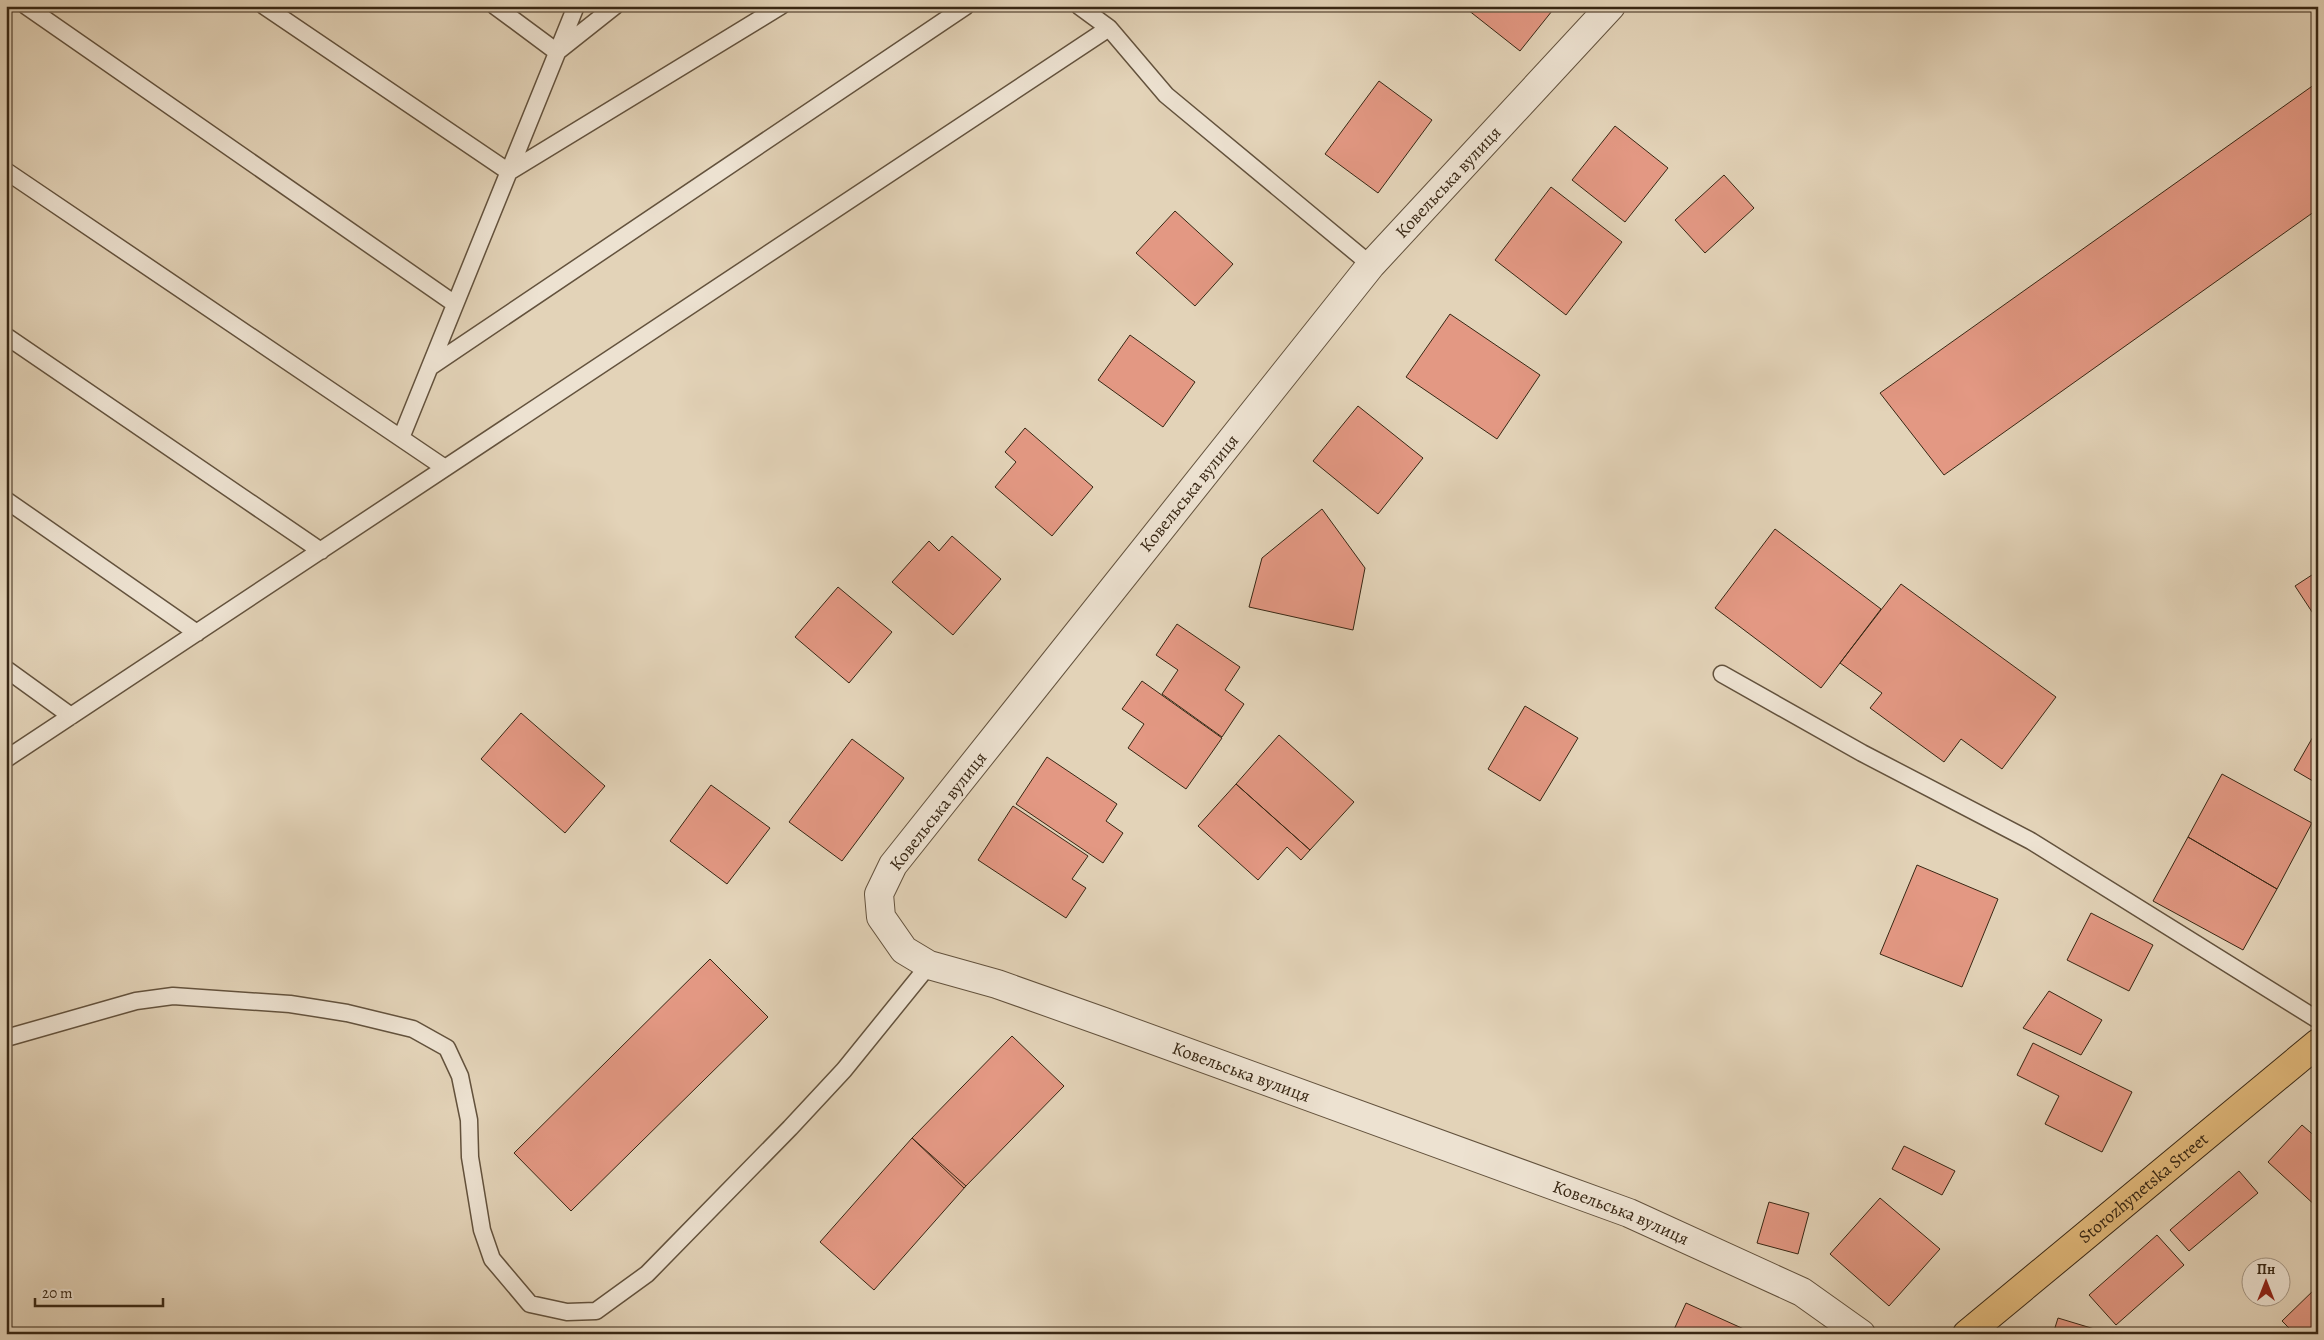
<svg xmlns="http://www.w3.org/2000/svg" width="2324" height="1340" viewBox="0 0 2324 1340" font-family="Alegreya,serif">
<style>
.building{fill:#e39883;stroke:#382714}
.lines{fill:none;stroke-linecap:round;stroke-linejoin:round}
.lane-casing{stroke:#63523d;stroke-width:19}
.street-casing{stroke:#63523d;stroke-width:30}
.primary-casing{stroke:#382714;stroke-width:30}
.lane{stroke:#ede2d1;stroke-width:16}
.street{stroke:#ede2d1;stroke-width:28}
.primary{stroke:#e2ba7c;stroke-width:28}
.labels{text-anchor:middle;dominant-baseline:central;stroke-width:5;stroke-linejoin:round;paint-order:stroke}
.street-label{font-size:18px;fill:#382714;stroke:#ede2d1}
</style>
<rect width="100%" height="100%" fill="#e3d3b8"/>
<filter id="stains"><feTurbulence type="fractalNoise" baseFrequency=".004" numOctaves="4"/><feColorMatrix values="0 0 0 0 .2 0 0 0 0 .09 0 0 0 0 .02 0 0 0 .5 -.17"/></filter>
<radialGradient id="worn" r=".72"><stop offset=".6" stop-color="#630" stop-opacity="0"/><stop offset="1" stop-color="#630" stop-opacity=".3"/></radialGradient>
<path class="building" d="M 1463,6 L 1556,6 L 1520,51 Z
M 1379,81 L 1432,120 L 1378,193 L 1325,154 Z
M 2318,82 L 2318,209 L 1944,475 L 1880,393 Z
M 1615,126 L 1668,168 L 1625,222 L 1572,180 Z
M 1724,175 L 1754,208 L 1705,253 L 1675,220 Z
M 1551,187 L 1622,242 L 1566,315 L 1495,260 Z
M 1175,211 L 1233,264 L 1195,306 L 1136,253 Z
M 1450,314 L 1540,375 L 1497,439 L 1406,377 Z
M 1130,335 L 1195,382 L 1163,427 L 1098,380 Z
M 1358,406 L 1423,458 L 1378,514 L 1313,461 Z
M 1025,428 L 1093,487 L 1052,536 L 995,487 L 1016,462 L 1005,452 Z
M 1322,509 L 1365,568 L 1353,630 L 1249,607 L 1262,558 Z
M 1775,529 L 1881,609 L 1821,688 L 1715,608 Z
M 952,536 L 1001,579 L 953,635 L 892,582 L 929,541 L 939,551 Z
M 2318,571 L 2318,621 L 2295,586 Z
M 1901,584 L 2056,697 L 2002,769 L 1961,739 L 1944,762 L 1870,708 L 1882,693 L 1840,663 Z
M 838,587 L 892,632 L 849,683 L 795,637 Z
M 1177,624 L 1240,667 L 1225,690 L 1244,704 L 1222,737 L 1162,694 L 1178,670 L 1156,655 Z
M 1142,681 L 1222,738 L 1186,789 L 1128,748 L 1144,724 L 1122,709 Z
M 1525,706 L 1578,738 L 1540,801 L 1488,769 Z
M 521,713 L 605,786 L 565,833 L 481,759 Z
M 2318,728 L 2318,784 L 2294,770 Z
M 1279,735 L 1354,802 L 1310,850 L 1236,784 Z
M 852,739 L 904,778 L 842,861 L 789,822 Z
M 1047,757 L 1117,804 L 1106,821 L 1123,833 L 1103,863 L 1016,804 Z
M 2222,774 L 2312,823 L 2277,889 L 2188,837 Z
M 1236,784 L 1310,850 L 1301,860 L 1287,847 L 1258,880 L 1198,826 Z
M 711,785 L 770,828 L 727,884 L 670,841 Z
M 1013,806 L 1088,856 L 1072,879 L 1086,888 L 1066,918 L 978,860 Z
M 2188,837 L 2277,889 L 2243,950 L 2153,901 Z
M 1917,865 L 1998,899 L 1962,987 L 1880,954 Z
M 2091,913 L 2153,945 L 2129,991 L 2067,960 Z
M 710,959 L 768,1017 L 571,1211 L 514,1153 Z
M 2049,991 L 2102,1020 L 2081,1055 L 2023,1028 Z
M 1012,1036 L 1064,1086 L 964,1188 L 912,1138 Z
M 2033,1043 L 2132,1092 L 2102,1152 L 2045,1124 L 2059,1096 L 2017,1075 Z
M 2302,1125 L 2318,1139 L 2318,1208 L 2268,1162 Z
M 912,1138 L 966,1186 L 874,1290 L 820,1242 Z
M 1904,1146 L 1955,1171 L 1942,1195 L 1892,1169 Z
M 2239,1171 L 2258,1193 L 2189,1251 L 2170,1230 Z
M 1880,1198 L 1940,1249 L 1889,1306 L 1830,1254 Z
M 1769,1202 L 1809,1213 L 1798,1254 L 1757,1243 Z
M 2157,1235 L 2184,1265 L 2116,1325 L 2089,1295 Z
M 2318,1286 L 2318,1334 L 2295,1334 L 2282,1321 Z
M 1686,1303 L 1755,1334 L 1672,1334 Z
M 2058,1318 L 2111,1334 L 2053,1334 Z"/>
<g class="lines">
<defs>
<path id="lane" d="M 26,6 L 455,304
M 264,6 L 509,172 L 781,6
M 495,6 L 557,52 L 615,6
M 1109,28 L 1166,95 L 1371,265
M 6,171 L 445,468
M 6,336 L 321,551
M 430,367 L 966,6
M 401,438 L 576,6
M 6,500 L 197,633
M 6,669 L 71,716
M 1722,674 L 1862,753 L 2031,841 L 2318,1020
M 6,759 L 1109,28 L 1079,6
M 6,1038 L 136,1001 L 173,996 L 290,1004 L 347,1013 L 413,1029 L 447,1048 L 460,1076 L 469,1120 L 470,1157 L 482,1230 L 492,1259 L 530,1304 L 567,1312 L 596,1311 L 647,1274 L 790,1128 L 844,1070 L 929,965"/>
<g id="street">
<path id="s1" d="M 1611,6 L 1371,265 L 893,865 L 879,894 L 881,917 L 904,950 L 929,965 L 997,984 L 1104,1022 L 1629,1213 L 1802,1292 L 1861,1334"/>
</g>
<g id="primary">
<path id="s2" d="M 1967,1334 L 2318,1043"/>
</g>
</defs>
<use href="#lane" class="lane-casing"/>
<use href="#street" class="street-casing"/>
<use href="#primary" class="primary-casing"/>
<use href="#lane" class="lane"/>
<use href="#street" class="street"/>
<use href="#primary" class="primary"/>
</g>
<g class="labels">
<g class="street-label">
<text transform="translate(1448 182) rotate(-47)">Ковельська вулиця</text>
<text transform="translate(1189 493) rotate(-51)">Ковельська вулиця</text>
<text transform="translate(938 811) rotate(-52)">Ковельська вулиця</text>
<text stroke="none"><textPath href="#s1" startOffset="1575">Ковельська вулиця</textPath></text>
<text stroke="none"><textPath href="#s2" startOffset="229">Storozhynetska Street</textPath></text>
<text stroke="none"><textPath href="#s1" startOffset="1980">Ковельська вулиця</textPath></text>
</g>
</g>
<rect width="2324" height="1340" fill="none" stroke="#e3d3b8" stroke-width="25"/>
<rect x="8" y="8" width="2309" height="1325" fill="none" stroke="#382714" stroke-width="2.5"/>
<rect x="12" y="12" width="2299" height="1315" fill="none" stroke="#382714"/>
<g transform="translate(2266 1282)"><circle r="24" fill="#ede2d1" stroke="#a59785"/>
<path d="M0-4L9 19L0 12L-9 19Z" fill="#8f2418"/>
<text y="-8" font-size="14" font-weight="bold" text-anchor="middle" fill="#382714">Пн</text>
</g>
<path d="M35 1298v8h128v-8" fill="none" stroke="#382714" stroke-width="2.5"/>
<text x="42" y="1298" font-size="15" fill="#382714" stroke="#ede2d1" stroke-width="4" paint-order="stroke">20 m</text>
<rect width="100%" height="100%" filter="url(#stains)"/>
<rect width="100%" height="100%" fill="url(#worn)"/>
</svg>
